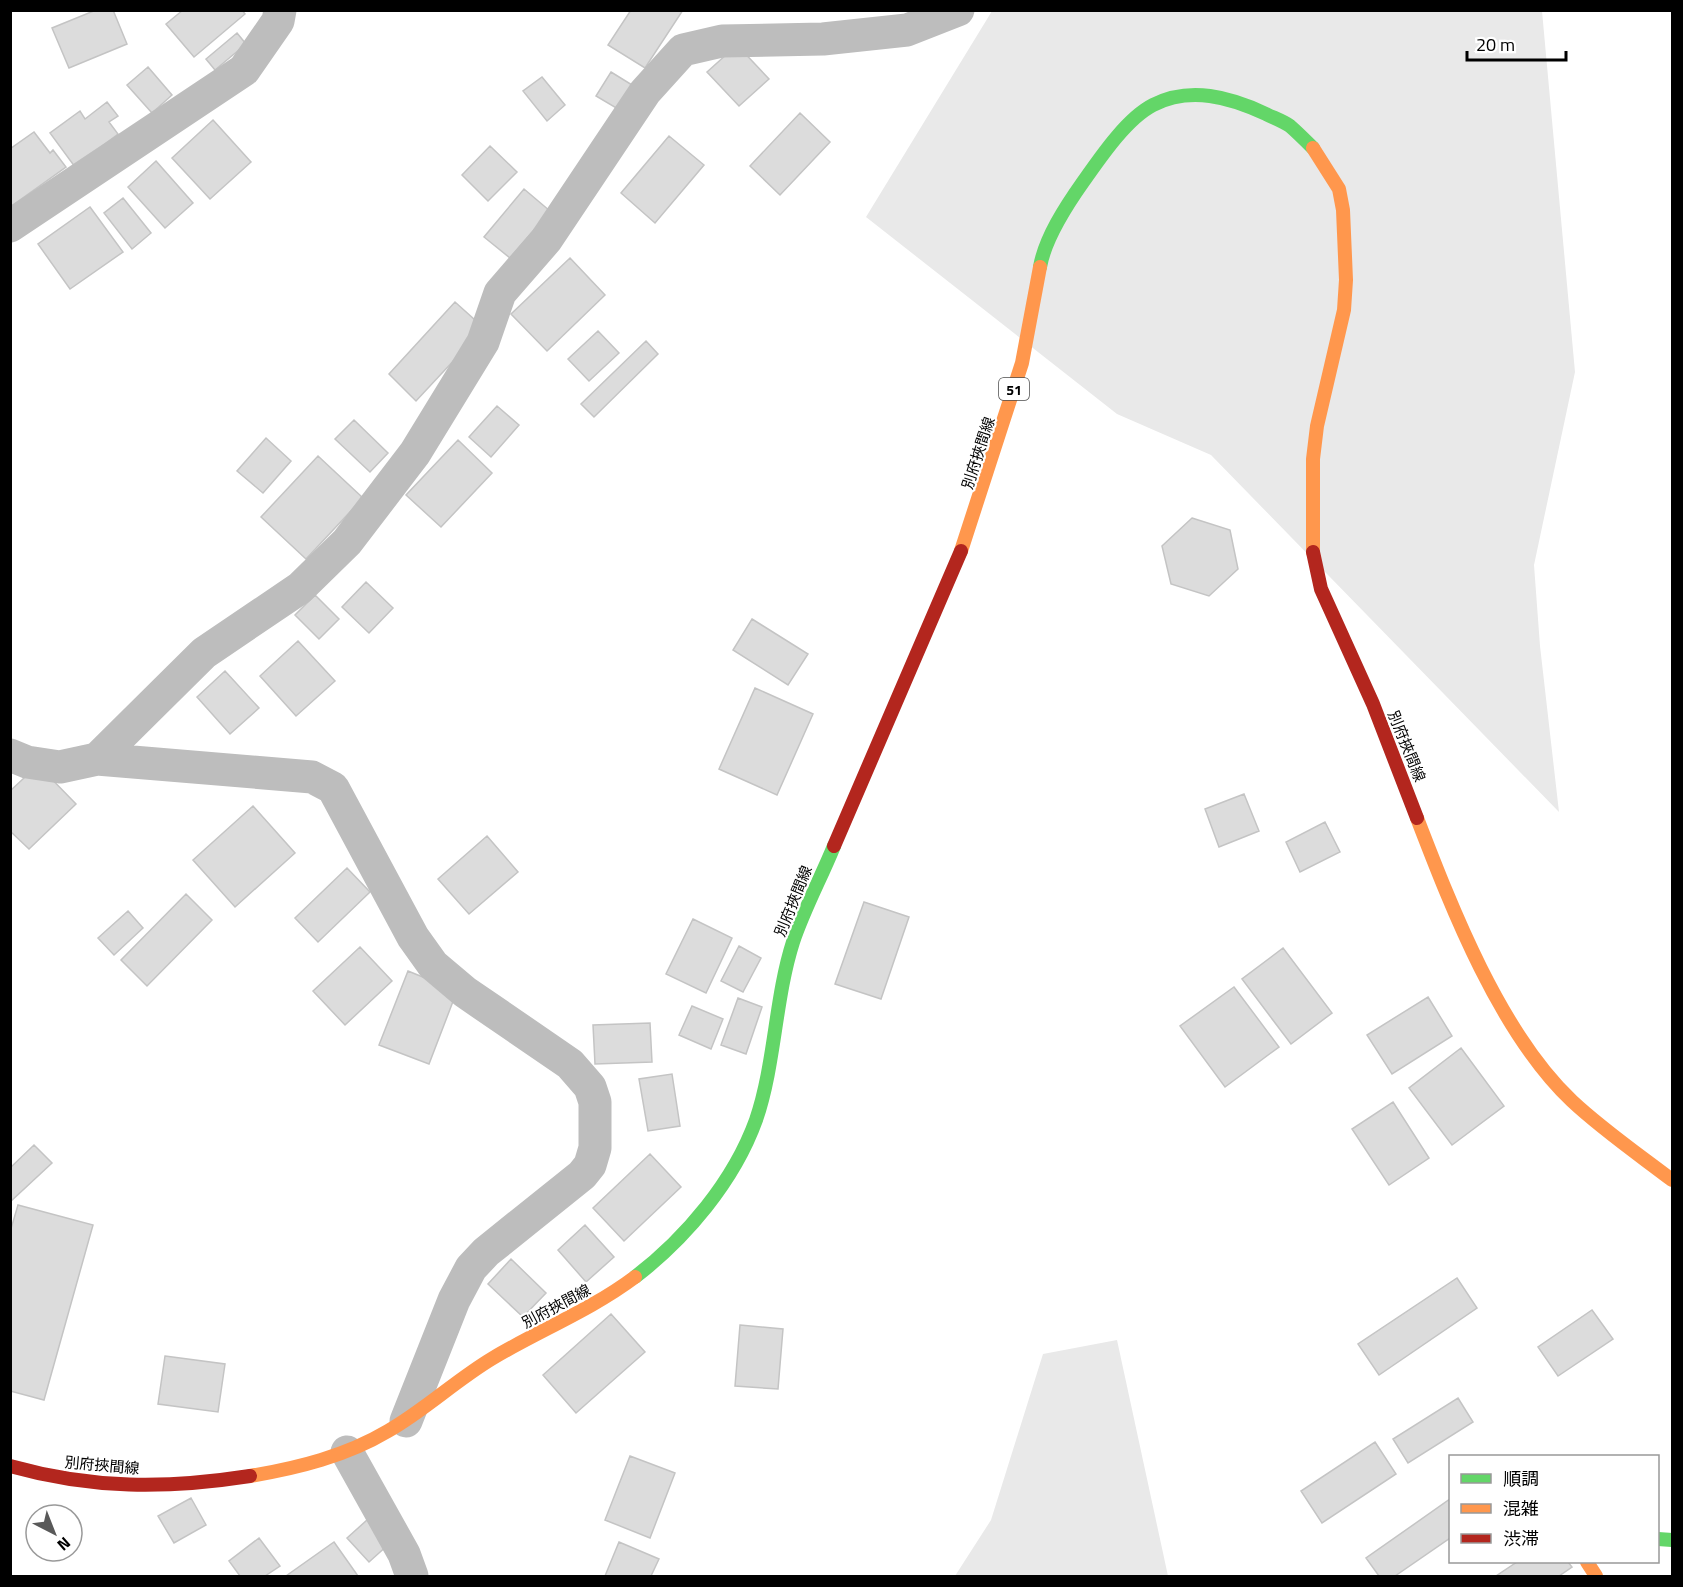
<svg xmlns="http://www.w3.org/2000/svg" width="1683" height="1587" viewBox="0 0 1683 1587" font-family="'Titillium Web','Noto Sans JP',sans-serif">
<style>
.green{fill:#e9e9e9}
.building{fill:#dcdcdc;stroke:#c4c4c4;stroke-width:1.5}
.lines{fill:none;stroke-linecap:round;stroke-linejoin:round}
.street{stroke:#bdbdbd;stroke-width:33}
.fast{stroke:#63d668;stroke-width:14}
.slow{stroke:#ff974d;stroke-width:14}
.jam{stroke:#b3261e;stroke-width:14}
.labels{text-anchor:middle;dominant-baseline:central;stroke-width:4.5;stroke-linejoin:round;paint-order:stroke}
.shield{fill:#fff;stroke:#4c4c4c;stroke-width:1.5}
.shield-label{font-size:14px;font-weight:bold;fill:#000}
.street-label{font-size:15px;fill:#000;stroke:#fff}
</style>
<rect width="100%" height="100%" fill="#fff"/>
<path class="green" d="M 992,11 L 1542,11 L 1575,372 L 1534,565 L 1540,646 L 1559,812 L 1211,455 L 1117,414 L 866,217 Z
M 1117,1340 L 1168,1576 L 955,1576 L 991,1520 L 1043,1354 Z"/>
<path class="building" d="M 96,10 L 113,10 L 127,44 L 69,68 L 52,28 Z
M 183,10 L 242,10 L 245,14 L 194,57 L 166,24 Z
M 631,10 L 683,10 L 645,68 L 608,45 Z
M 237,33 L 246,44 L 215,70 L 206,59 Z
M 737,45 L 769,79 L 739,106 L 707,72 Z
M 148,67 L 172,95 L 152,113 L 127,85 Z
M 611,72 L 637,88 L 623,112 L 596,96 Z
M 542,77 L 565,105 L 547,121 L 523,91 Z
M 107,102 L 118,116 L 109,122 L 118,134 L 75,167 L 50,133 L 80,111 L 85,119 Z
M 800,113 L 830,142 L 780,195 L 750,166 Z
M 213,120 L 251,162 L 210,199 L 172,158 Z
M 34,132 L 50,153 L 53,150 L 66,167 L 10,207 L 10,149 Z
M 669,136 L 704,165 L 655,223 L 621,193 Z
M 490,146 L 517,172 L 488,201 L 462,175 Z
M 156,161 L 193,203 L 165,228 L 128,187 Z
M 524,189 L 550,211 L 510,258 L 484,237 Z
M 123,198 L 151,233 L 132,249 L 104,213 Z
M 90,207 L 123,252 L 70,289 L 38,244 Z
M 570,258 L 605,295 L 547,351 L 511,314 Z
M 455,302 L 484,328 L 416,401 L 389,374 Z
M 598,331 L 619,353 L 589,381 L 568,359 Z
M 646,341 L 658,354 L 594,417 L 581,404 Z
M 497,406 L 519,425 L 491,457 L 469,437 Z
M 354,420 L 388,453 L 370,472 L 335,439 Z
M 266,438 L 291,461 L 263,493 L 237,471 Z
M 458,440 L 492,473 L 441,527 L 406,495 Z
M 318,456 L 363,498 L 306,559 L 261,517 Z
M 1192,518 L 1230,530 L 1238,569 L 1209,596 L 1171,584 L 1162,546 Z
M 366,582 L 393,608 L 369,633 L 342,607 Z
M 315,595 L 339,619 L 319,639 L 295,615 Z
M 752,619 L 808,654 L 788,685 L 733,650 Z
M 298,641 L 335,681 L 296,716 L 260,676 Z
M 225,671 L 259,708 L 230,734 L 197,697 Z
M 755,688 L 813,714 L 777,795 L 719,769 Z
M 38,765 L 76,804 L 29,849 L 10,831 L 10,791 Z
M 1244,794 L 1259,831 L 1219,847 L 1205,809 Z
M 253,806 L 295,853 L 235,907 L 193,860 Z
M 1325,822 L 1340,852 L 1300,872 L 1286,842 Z
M 487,836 L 518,872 L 469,914 L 438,879 Z
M 347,868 L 370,892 L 318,942 L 295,918 Z
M 186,894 L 212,920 L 147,986 L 121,960 Z
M 864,902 L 909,917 L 881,999 L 835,984 Z
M 128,911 L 143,928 L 114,955 L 98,938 Z
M 693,919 L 732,938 L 706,993 L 666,974 Z
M 739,946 L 761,958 L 743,992 L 721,981 Z
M 360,947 L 392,981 L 345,1025 L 313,991 Z
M 1283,948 L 1332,1013 L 1291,1044 L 1242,979 Z
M 408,971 L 457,991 L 429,1064 L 379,1045 Z
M 1234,987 L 1279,1047 L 1225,1087 L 1180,1026 Z
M 1428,997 L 1452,1036 L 1392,1074 L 1367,1035 Z
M 738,998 L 762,1007 L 746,1054 L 721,1045 Z
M 692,1006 L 723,1019 L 711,1049 L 679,1035 Z
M 650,1023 L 652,1062 L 595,1064 L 593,1025 Z
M 1461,1048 L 1504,1106 L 1452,1145 L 1409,1088 Z
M 672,1074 L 680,1126 L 648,1131 L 639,1079 Z
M 1393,1102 L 1429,1158 L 1389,1185 L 1352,1129 Z
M 34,1145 L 52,1163 L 10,1202 L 10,1168 Z
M 650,1154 L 681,1187 L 624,1241 L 593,1208 Z
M 18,1205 L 93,1225 L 44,1400 L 10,1391 L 10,1232 Z
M 585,1225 L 614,1257 L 586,1282 L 558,1250 Z
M 511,1259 L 546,1293 L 523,1317 L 488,1284 Z
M 1457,1278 L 1477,1308 L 1379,1375 L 1358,1344 Z
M 1592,1310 L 1613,1339 L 1558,1376 L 1538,1347 Z
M 611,1314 L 645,1352 L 576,1413 L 543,1375 Z
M 740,1325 L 783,1329 L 778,1389 L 735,1386 Z
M 165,1356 L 225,1364 L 218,1412 L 158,1404 Z
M 1458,1398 L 1473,1422 L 1408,1463 L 1393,1439 Z
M 1375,1442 L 1396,1474 L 1322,1523 L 1301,1491 Z
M 630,1456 L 675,1473 L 650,1538 L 605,1520 Z
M 191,1498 L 206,1525 L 174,1543 L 158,1516 Z
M 1450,1499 L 1450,1538 L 1395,1576 L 1379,1576 L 1366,1558 Z
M 377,1511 L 399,1535 L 369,1562 L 347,1538 Z
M 259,1538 L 280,1566 L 265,1576 L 240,1576 L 229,1561 Z
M 334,1542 L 358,1576 L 286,1576 Z
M 619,1542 L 659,1559 L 651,1576 L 605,1576 Z
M 1517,1562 L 1568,1562 L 1572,1567 L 1559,1576 L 1496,1576 Z"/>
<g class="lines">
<path class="street" d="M 10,226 L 244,70 L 278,21 L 280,10
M 10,755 L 27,762 L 60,767 L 97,759 L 204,653 L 300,588 L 347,542 L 415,453 L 483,342 L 500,293 L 546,240 L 645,92 L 683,50 L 722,41 L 823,39 L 907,30 L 958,10
M 97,759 L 312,777 L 333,788 L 413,937 L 433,965 L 465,992 L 570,1064 L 590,1087 L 595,1102 L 595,1148 L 590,1165 L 582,1175 L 486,1252 L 471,1268 L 454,1300 L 406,1421
M 347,1452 L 404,1554 L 412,1576"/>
<path class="fast" d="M 1040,267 C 1045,238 1066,206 1083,182 C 1100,158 1126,119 1153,105 C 1190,86 1230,97 1266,114 C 1274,118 1283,121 1290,126 C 1298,133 1306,141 1313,148
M 635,1277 C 686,1238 734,1181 756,1120 C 775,1065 775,998 793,942 C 804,909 821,878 834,846
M 1658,1539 L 1672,1540"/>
<path class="slow" d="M 961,551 L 1022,363 L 1040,267
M 1313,552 L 1313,459 L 1317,426 L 1344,310 L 1346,280 L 1343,210 L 1339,189 L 1313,148
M 1417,818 C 1452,909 1500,1033 1572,1101 C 1603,1130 1638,1154 1672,1180
M 250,1476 C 298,1468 346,1456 388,1431 C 425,1410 456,1380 493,1358 C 540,1330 591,1310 635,1277
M 1587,1562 L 1596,1576"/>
<path class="jam" d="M 1313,552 L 1321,589 L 1373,704 L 1417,818
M 834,846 L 961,551
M 10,1466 C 92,1489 166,1489 250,1476"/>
</g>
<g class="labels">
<rect class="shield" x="999" y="378" width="30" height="22" rx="4.5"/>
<g class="shield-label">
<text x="1014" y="389">51</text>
</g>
<g class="street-label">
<text transform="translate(978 453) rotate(-72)">別府挾間線</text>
<text transform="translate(1407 746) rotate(68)">別府挾間線</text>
<text transform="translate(793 901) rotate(-68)">別府挾間線</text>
<text transform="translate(556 1306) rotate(-28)">別府挾間線</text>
<text transform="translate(102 1465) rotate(5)">別府挾間線</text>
</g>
</g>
<rect width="1683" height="1587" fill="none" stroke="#000000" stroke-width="24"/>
<rect x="1449" y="1455" width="210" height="108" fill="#ffffff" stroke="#999999" stroke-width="1.5"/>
<rect x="1461" y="1474" width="30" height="9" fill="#63d668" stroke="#999999" stroke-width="1.5"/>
<text x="1503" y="1485" font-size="18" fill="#000000">順調</text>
<rect x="1461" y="1504" width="30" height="9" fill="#ff974d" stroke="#999999" stroke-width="1.5"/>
<text x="1503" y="1515" font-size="18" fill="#000000">混雑</text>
<rect x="1461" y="1534" width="30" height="9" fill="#b3261e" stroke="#999999" stroke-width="1.5"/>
<text x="1503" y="1545" font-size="18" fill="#000000">渋滞</text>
<g transform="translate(54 1533) rotate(138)"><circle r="28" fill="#ffffff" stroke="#999999" stroke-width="1.5"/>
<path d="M0-4.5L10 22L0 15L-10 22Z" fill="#595959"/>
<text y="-9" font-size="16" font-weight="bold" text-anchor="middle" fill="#000000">N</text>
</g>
<path d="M1467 51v9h99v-9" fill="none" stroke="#000000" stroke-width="3"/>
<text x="1476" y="51" font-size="18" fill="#000000" stroke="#ffffff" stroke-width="4.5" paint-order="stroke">20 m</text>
</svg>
